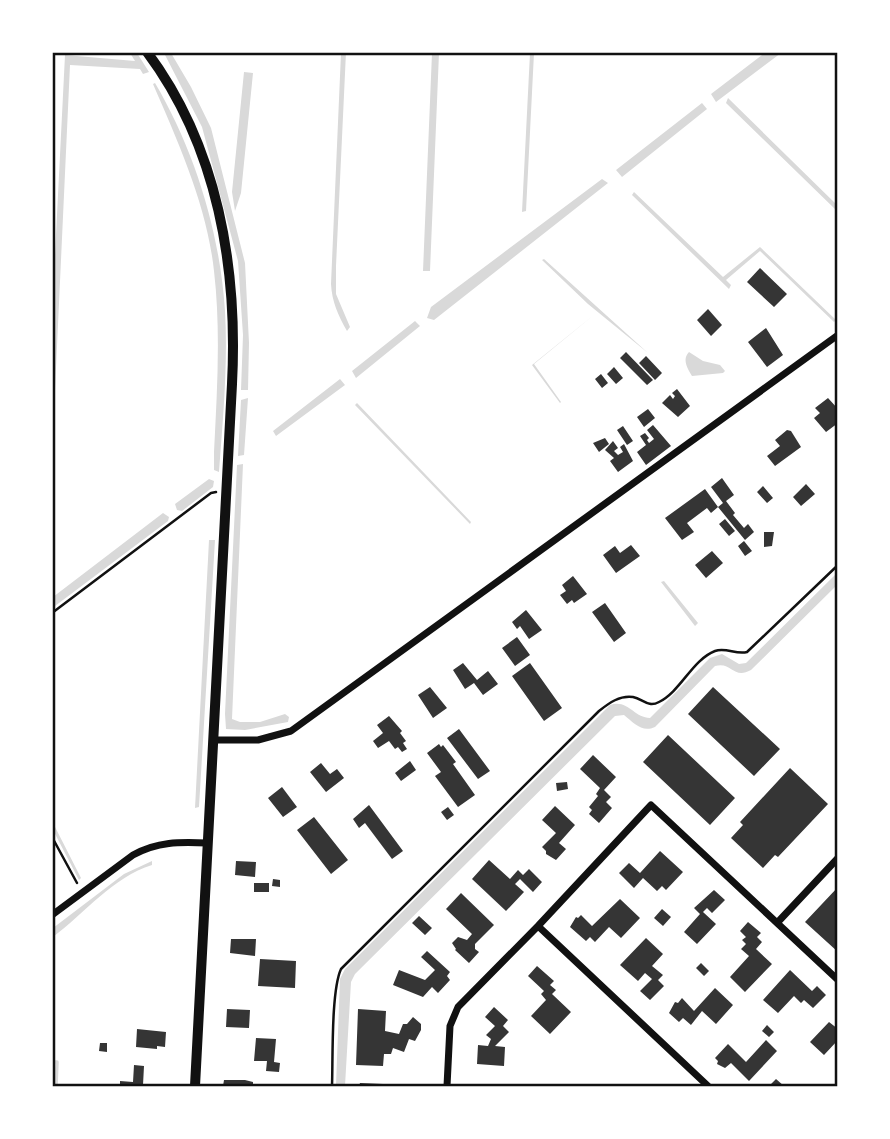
<svg xmlns="http://www.w3.org/2000/svg" width="890" height="1139" viewBox="0 0 890 1139" font-family="Poppins,sans-serif">
<style>
.water{fill:#d9d9d9}
.lines{fill:none;stroke-linecap:round;stroke-linejoin:round}
.stream{stroke:#d9d9d9;stroke-width:3.5}
.building{fill:#353535}
.path{stroke:#111;stroke-width:2.5}
.minor{stroke:#111;stroke-width:7}
.tertiary{stroke:#111;stroke-width:10}
.neatline{fill:none;stroke:#111;stroke-width:2.5}
</style>
<rect width="100%" height="100%" fill="#fff"/>
<path class="water" d="M 346,52 L 336,266 L 336,294 L 350,327 L 347,331 C 338,315 332,302 331,284 L 341,53 Z
M 766,52 L 781,53 L 716,102 L 711,94 Z
M 130,53 L 137,53 L 149,72 L 143,74 L 140,69 L 70,65 L 53,433 L 53,295 L 65,55 L 135,61 Z
M 164,53 L 171,53 L 191,87 L 211,128 L 245,263 L 249,343 L 248,390 L 241,390 L 243,335 L 238,261 L 202,127 Z
M 432,53 L 439,53 L 430,271 L 423,271 Z
M 530,53 L 534,53 L 526,211 L 522,212 Z
M 244,72 L 253,73 L 241,193 L 235,211 L 232,192 Z
M 155,83 C 195,151 220,233 225,311 C 228,364 223,419 219,472 L 214,470 L 214,452 C 217,392 221,331 214,271 C 207,206 179,144 153,84 Z
M 728,98 L 837,205 L 837,211 L 726,103 Z
M 702,103 L 707,109 L 622,177 L 616,170 Z
M 602,179 L 608,183 L 434,320 L 427,318 L 431,307 Z
M 634,192 L 723,277 L 760,247 L 836,320 L 834,322 L 760,251 L 726,280 L 731,285 L 729,289 L 632,195 Z
M 544,259 L 648,353 L 588,304 L 542,260 Z
M 595,314 L 534,364 L 561,402 L 560,403 L 532,365 Z
M 415,321 L 420,326 L 356,378 L 352,371 Z
M 689,352 L 703,361 L 720,365 L 725,371 L 723,373 L 692,376 C 687,368 682,359 689,352 Z
M 340,379 L 345,385 L 276,436 L 273,431 Z
M 248,398 L 244,455 L 238,456 L 241,400 Z
M 357,403 L 471,522 L 470,524 L 355,405 Z
M 243,464 L 232,719 L 240,722 L 260,722 L 285,714 L 289,717 L 288,722 L 245,730 L 226,729 L 225,714 L 237,465 Z
M 209,479 L 214,481 L 213,487 L 182,511 L 177,510 L 175,504 Z
M 163,513 L 169,517 L 168,521 L 55,606 L 53,597 Z
M 209,540 L 215,540 L 199,807 L 195,808 Z
M 837,573 L 837,585 L 751,670 C 733,680 732,661 715,666 L 655,727 C 642,733 634,723 624,715 L 615,716 L 355,974 L 351,982 L 345,1086 L 336,1086 L 340,979 L 345,969 L 610,705 C 628,699 634,718 650,718 L 710,658 L 722,654 L 739,664 L 746,663 Z
M 664,581 L 698,623 L 695,626 L 661,582 Z
M 53,823 L 81,878 L 79,880 L 53,830 Z
M 152,861 L 152,865 C 113,877 85,913 53,937 L 53,928 L 124,874 Z"/>
<g class="lines">
<path class="stream" d="M 52,1062 L 57,1062 L 56,1086"/>
</g>
<path class="building" d="M 760,268 L 787,294 L 774,307 L 747,282 Z
M 708,309 L 722,325 L 711,336 L 697,320 Z
M 766,328 L 783,355 L 767,367 L 748,342 Z
M 626,352 L 653,380 L 647,385 L 620,358 Z
M 646,356 L 662,373 L 655,380 L 639,363 Z
M 614,367 L 623,378 L 616,384 L 607,374 Z
M 601,374 L 608,383 L 602,388 L 595,379 Z
M 677,389 L 690,406 L 678,417 L 662,403 L 670,395 L 673,399 L 675,396 L 672,393 Z
M 828,398 L 838,409 L 838,423 L 826,432 L 814,418 L 820,413 L 815,408 Z
M 648,409 L 655,418 L 644,427 L 637,417 Z
M 653,425 L 671,446 L 646,465 L 637,452 L 646,445 L 640,436 L 645,433 L 649,438 L 647,440 L 649,443 L 654,439 L 647,430 Z
M 623,426 L 633,441 L 627,445 L 617,430 Z
M 787,430 L 791,431 L 801,447 L 775,466 L 767,456 L 780,446 L 775,440 Z
M 605,438 L 609,444 L 599,452 L 593,443 Z
M 613,441 L 618,448 L 614,451 L 618,455 L 623,452 L 620,447 L 624,444 L 633,461 L 618,472 L 610,461 L 614,458 L 605,450 Z
M 722,478 L 734,495 L 726,501 L 735,513 L 733,515 L 744,528 L 748,524 L 754,532 L 745,540 L 718,507 L 711,513 L 707,508 L 687,523 L 694,532 L 682,540 L 665,518 L 705,489 L 718,507 L 723,503 L 711,487 Z
M 806,484 L 815,494 L 801,506 L 793,497 Z
M 763,486 L 773,498 L 767,503 L 757,492 Z
M 725,519 L 735,531 L 729,536 L 719,524 Z
M 764,532 L 774,532 L 772,546 L 764,547 Z
M 744,541 L 752,551 L 745,556 L 738,546 Z
M 631,545 L 640,556 L 616,573 L 603,555 L 615,546 L 620,553 Z
M 712,551 L 723,563 L 706,578 L 695,565 Z
M 573,576 L 587,594 L 574,603 L 572,600 L 567,604 L 560,595 L 566,591 L 562,585 Z
M 605,603 L 626,633 L 614,642 L 592,612 Z
M 526,610 L 542,630 L 529,639 L 520,626 L 517,629 L 512,622 Z
M 517,637 L 530,655 L 515,666 L 502,648 Z
M 463,663 L 477,680 L 488,671 L 498,684 L 483,695 L 474,683 L 465,689 L 453,670 Z
M 530,663 L 562,708 L 544,721 L 512,676 Z
M 430,687 L 447,708 L 433,718 L 418,695 Z
M 713,687 L 780,749 L 754,776 L 688,714 Z
M 389,716 L 402,731 L 400,733 L 406,741 L 403,743 L 407,749 L 402,752 L 398,747 L 395,749 L 389,741 L 378,748 L 373,741 L 383,733 L 377,725 Z
M 459,729 L 490,771 L 478,779 L 447,738 Z
M 668,735 L 735,798 L 710,825 L 643,762 Z
M 439,744 L 441,747 L 443,745 L 456,762 L 453,764 L 475,795 L 458,807 L 435,776 L 441,772 L 427,753 Z
M 593,755 L 616,777 L 604,790 L 611,797 L 606,802 L 612,808 L 599,823 L 589,814 L 592,810 L 589,807 L 598,796 L 596,794 L 600,788 L 580,769 Z
M 410,761 L 416,770 L 401,781 L 395,773 Z
M 321,763 L 330,774 L 337,769 L 344,778 L 326,792 L 310,772 Z
M 790,768 L 828,804 L 778,857 L 775,855 L 763,868 L 731,838 L 743,825 L 740,822 Z
M 567,782 L 568,789 L 557,791 L 556,783 Z
M 282,787 L 297,807 L 283,817 L 268,798 Z
M 369,805 L 403,851 L 392,859 L 365,823 L 359,828 L 353,819 Z
M 555,806 L 575,825 L 559,843 L 566,849 L 556,860 L 546,854 L 546,851 L 542,847 L 556,833 L 542,820 Z
M 448,807 L 454,815 L 447,820 L 441,812 Z
M 314,817 L 348,860 L 331,874 L 297,830 Z
M 660,851 L 683,872 L 666,890 L 662,886 L 657,891 L 643,878 L 634,888 L 619,873 L 629,863 L 640,873 Z
M 489,860 L 510,879 L 518,870 L 523,875 L 529,869 L 542,882 L 533,892 L 520,879 L 515,884 L 524,892 L 506,911 L 472,879 Z
M 236,861 L 256,862 L 255,877 L 235,875 Z
M 273,879 L 280,880 L 280,887 L 272,886 Z
M 254,883 L 269,883 L 269,892 L 254,892 Z
M 838,887 L 838,952 L 805,922 Z
M 714,890 L 725,900 L 712,913 L 707,908 L 703,912 L 716,924 L 697,944 L 684,932 L 700,914 L 694,908 Z
M 461,893 L 494,925 L 475,944 L 475,949 L 479,952 L 469,963 L 455,950 L 456,949 L 452,943 L 458,937 L 467,940 L 472,934 L 446,909 Z
M 620,899 L 640,918 L 621,938 L 609,927 L 595,942 L 590,937 L 586,941 L 570,927 L 576,917 L 578,918 L 581,915 L 592,926 Z
M 662,909 L 671,917 L 663,926 L 654,918 Z
M 419,916 L 432,928 L 425,935 L 412,923 Z
M 748,922 L 761,933 L 757,937 L 762,942 L 756,949 L 772,964 L 745,992 L 730,977 L 749,956 L 741,949 L 746,944 L 742,940 L 746,937 L 740,931 Z
M 646,938 L 663,954 L 652,966 L 663,975 L 658,980 L 664,986 L 650,1000 L 640,991 L 652,979 L 645,973 L 638,981 L 620,965 Z
M 231,939 L 256,939 L 255,956 L 230,953 Z
M 427,951 L 450,972 L 447,976 L 450,980 L 438,993 L 432,987 L 423,997 L 393,985 L 399,970 L 425,980 L 435,970 L 421,957 Z
M 260,959 L 296,961 L 295,988 L 258,986 Z
M 701,963 L 709,971 L 704,976 L 696,968 Z
M 537,966 L 554,981 L 550,985 L 556,990 L 552,994 L 571,1012 L 550,1034 L 531,1016 L 546,1000 L 541,994 L 544,991 L 528,976 Z
M 790,970 L 812,991 L 817,986 L 826,995 L 813,1008 L 804,1000 L 801,1003 L 794,996 L 778,1013 L 763,1000 Z
M 715,988 L 733,1005 L 716,1024 L 702,1011 L 691,1025 L 683,1018 L 679,1022 L 669,1013 L 675,1002 L 678,1003 L 682,998 L 694,1011 Z
M 494,1007 L 508,1020 L 503,1026 L 509,1032 L 495,1046 L 505,1047 L 504,1066 L 477,1064 L 478,1045 L 488,1046 L 491,1039 L 486,1035 L 495,1026 L 485,1017 Z
M 227,1009 L 250,1010 L 249,1028 L 226,1027 Z
M 358,1009 L 386,1011 L 385,1031 L 399,1034 L 403,1024 L 407,1024 L 413,1017 L 421,1024 L 421,1030 L 415,1041 L 409,1039 L 404,1052 L 393,1048 L 391,1054 L 384,1054 L 383,1066 L 356,1065 Z
M 829,1022 L 838,1029 L 838,1040 L 824,1055 L 810,1042 Z
M 767,1025 L 774,1032 L 769,1037 L 762,1031 Z
M 137,1029 L 166,1032 L 165,1047 L 157,1046 L 157,1049 L 136,1047 Z
M 256,1038 L 276,1039 L 274,1062 L 280,1063 L 279,1072 L 266,1071 L 267,1061 L 254,1061 Z
M 766,1040 L 777,1051 L 749,1081 L 731,1063 L 725,1068 L 717,1064 L 718,1061 L 715,1058 L 728,1044 L 746,1062 Z
M 100,1043 L 107,1043 L 107,1052 L 99,1051 Z
M 134,1065 L 144,1066 L 143,1085 L 120,1084 L 120,1081 L 133,1082 Z
M 776,1079 L 784,1086 L 769,1086 Z
M 224,1080 L 245,1080 L 253,1082 L 253,1086 L 223,1086 Z
M 360,1083 L 383,1084 L 383,1086 L 359,1086 Z"/>
<g class="lines">
<path class="path" d="M 52,613 L 211,493 L 216,492
M 52,837 L 77,883
M 332,1086 C 333,1059 331,991 341,969 L 599,711 C 609,703 620,695 633,697 C 643,699 648,708 659,702 C 681,691 692,660 715,651 C 726,647 736,655 747,652 L 838,565"/>
<path class="minor" d="M 214,740 L 258,740 L 291,731 L 838,335
M 52,915 L 133,855 C 158,841 180,842 208,843
M 777,923 L 838,858
M 538,926 L 708,1086
M 447,1086 L 450,1026 L 458,1007 L 538,926 L 651,805 L 838,980"/>
<path class="tertiary" d="M 147,52 C 218,147 238,268 232,384 L 195,1086"/>
</g>
<rect width="890" height="1139" fill="none" stroke="#ffffff" stroke-width="108"/>
<rect x="54" y="54" width="782" height="1031" class="neatline"/>
</svg>
